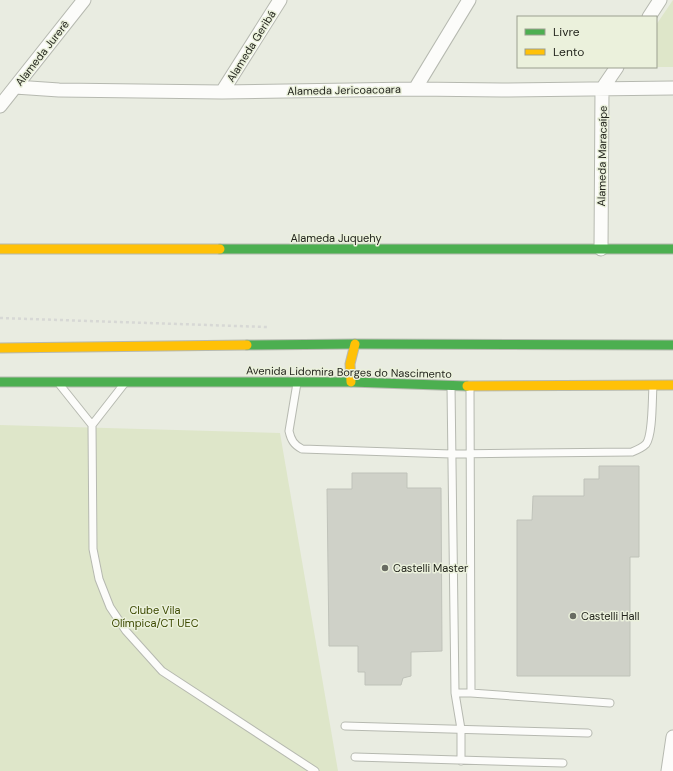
<svg xmlns="http://www.w3.org/2000/svg" width="673" height="771" viewBox="0 0 673 771" font-family="'DM Sans',sans-serif">
<style>
.green{fill:#dee6c9}
.building{fill:#cfd1c8;stroke:#bfc2b9}
.lines{fill:none;stroke-linecap:round;stroke-linejoin:round}
.lane-casing{stroke:#b6b9b0;stroke-width:9}
.street-casing{stroke:#b6b9b0;stroke-width:15}
.fast-casing{stroke:#b6b9b0;stroke-width:11}
.slow-casing{stroke:#b6b9b0;stroke-width:11}
.path{stroke:#d7d8d5;stroke-width:2.5;stroke-dasharray:3 3;stroke-linecap:butt}
.lane{stroke:#fcfcfa;stroke-width:7}
.street{stroke:#fcfcfa;stroke-width:13}
.fast{stroke:#4caf50;stroke-width:9}
.slow{stroke:#ffc107;stroke-width:9}
.poi-dot{fill:#686b62;stroke:#ebf1dc;stroke-width:1.5}
.labels{text-anchor:middle;dominant-baseline:central;stroke-width:3;stroke-linejoin:round;paint-order:stroke}
.street-label{font-size:11px;fill:#23251d;stroke:#ebf1dc}
.poi-label{font-size:11px;fill:#23251d;stroke:#ebf1dc;text-anchor:start}
.park-label{font-size:11px;fill:#3c4900;stroke:#ebf1dc}
</style>
<rect width="100%" height="100%" fill="#e9ece1"/>
<path class="green" d="M 673,0 L 673,67 L 656,67 L 656,25 Z
M 0,425 L 280,433 L 338,771 L 0,771 Z"/>
<path class="building" d="M 599,466 L 639,466 L 639,557 L 630,557 L 630,676 L 517,676 L 517,520 L 532,520 L 533,496 L 584,496 L 584,479 L 599,479 Z
M 352,473 L 407,473 L 407,488 L 441,488 L 442,651 L 411,652 L 411,676 L 403,678 L 401,685 L 365,685 L 365,672 L 358,672 L 358,646 L 329,646 L 327,489 L 352,489 Z"/>
<g class="lines">
<defs>
<path id="lane" d="M 297,383 L 289,431 C 291,440 294,445 302,449 L 451,454 L 632,452 C 637,450 642,448 646,444 C 653,435 652,398 653,386
M 60,385 L 92,425 L 93,549 L 99,579 L 110,607 L 126,631 L 162,671 L 315,771
M 451,386 L 455,693 L 461,729 L 461,761
M 92,425 L 124,384
M 455,693 L 471,693 L 470,387
M 471,693 L 610,703
M 345,726 L 588,733
M 355,757 L 563,763"/>
<path id="street" d="M 649,17 L 660,0
M 15,87 L 59,90 L 222,92 L 415,89 L 502,90 L 673,88
M 415,89 L 469,0
M 222,92 L 280,0
M 0,106 L 84,0
M 601,249 L 602,89 L 617,67
M 668,771 L 673,737"/>
<path id="fast" d="M 220,249 L 673,249
M 247,345 L 355,344 L 673,345
M 0,382 L 351,382 L 467,386"/>
<path id="slow" d="M 0,249 L 220,249
M 0,348 L 247,345
M 351,382 L 350,364 L 355,344
M 467,386 L 673,385"/>
</defs>
<use href="#lane" class="lane-casing"/>
<use href="#street" class="street-casing"/>
<use href="#fast" class="fast-casing"/>
<use href="#slow" class="slow-casing"/>
<path class="path" d="M 0,318 L 267,327"/>
<use href="#lane" class="lane"/>
<use href="#street" class="street"/>
<use href="#fast" class="fast"/>
<use href="#slow" class="slow"/>
</g>
<g class="poi-dot">
<circle cx="385" cy="568" r="4"/>
<circle cx="573" cy="616" r="4"/>
</g>
<g class="labels">
<g class="street-label">
<text transform="translate(251 46) rotate(-58)">Alameda Geribá</text>
<text transform="translate(42 53) rotate(-52)">Alameda Jurerê</text>
<text transform="translate(344 90) rotate(-1)">Alameda Jericoacoara</text>
<text transform="translate(602 156) rotate(-89)">Alameda Maracaípe</text>
<text x="336" y="238">Alameda Juquehy</text>
<text transform="translate(349 372) rotate(1)">Avenida Lidomira Borges do Nascimento</text>
</g>
<g class="poi-label">
<text x="393" y="568">Castelli Master</text>
<text x="581" y="616">Castelli Hall</text>
</g>
<g class="park-label">
<text x="155" y="610">Clube Vila<tspan x="155" dy="13">Olímpica/CT UEC</tspan></text>
</g>
</g>
<rect x="517" y="16" width="140" height="52" fill="#ebf1dc" stroke="#9b9f90"/>
<rect x="525" y="29" width="20" height="6" fill="#4caf50" stroke="#9b9f90"/>
<text x="553" y="36" font-size="12" fill="#23251d">Livre</text>
<rect x="525" y="49" width="20" height="6" fill="#ffc107" stroke="#9b9f90"/>
<text x="553" y="56" font-size="12" fill="#23251d">Lento</text>
</svg>
